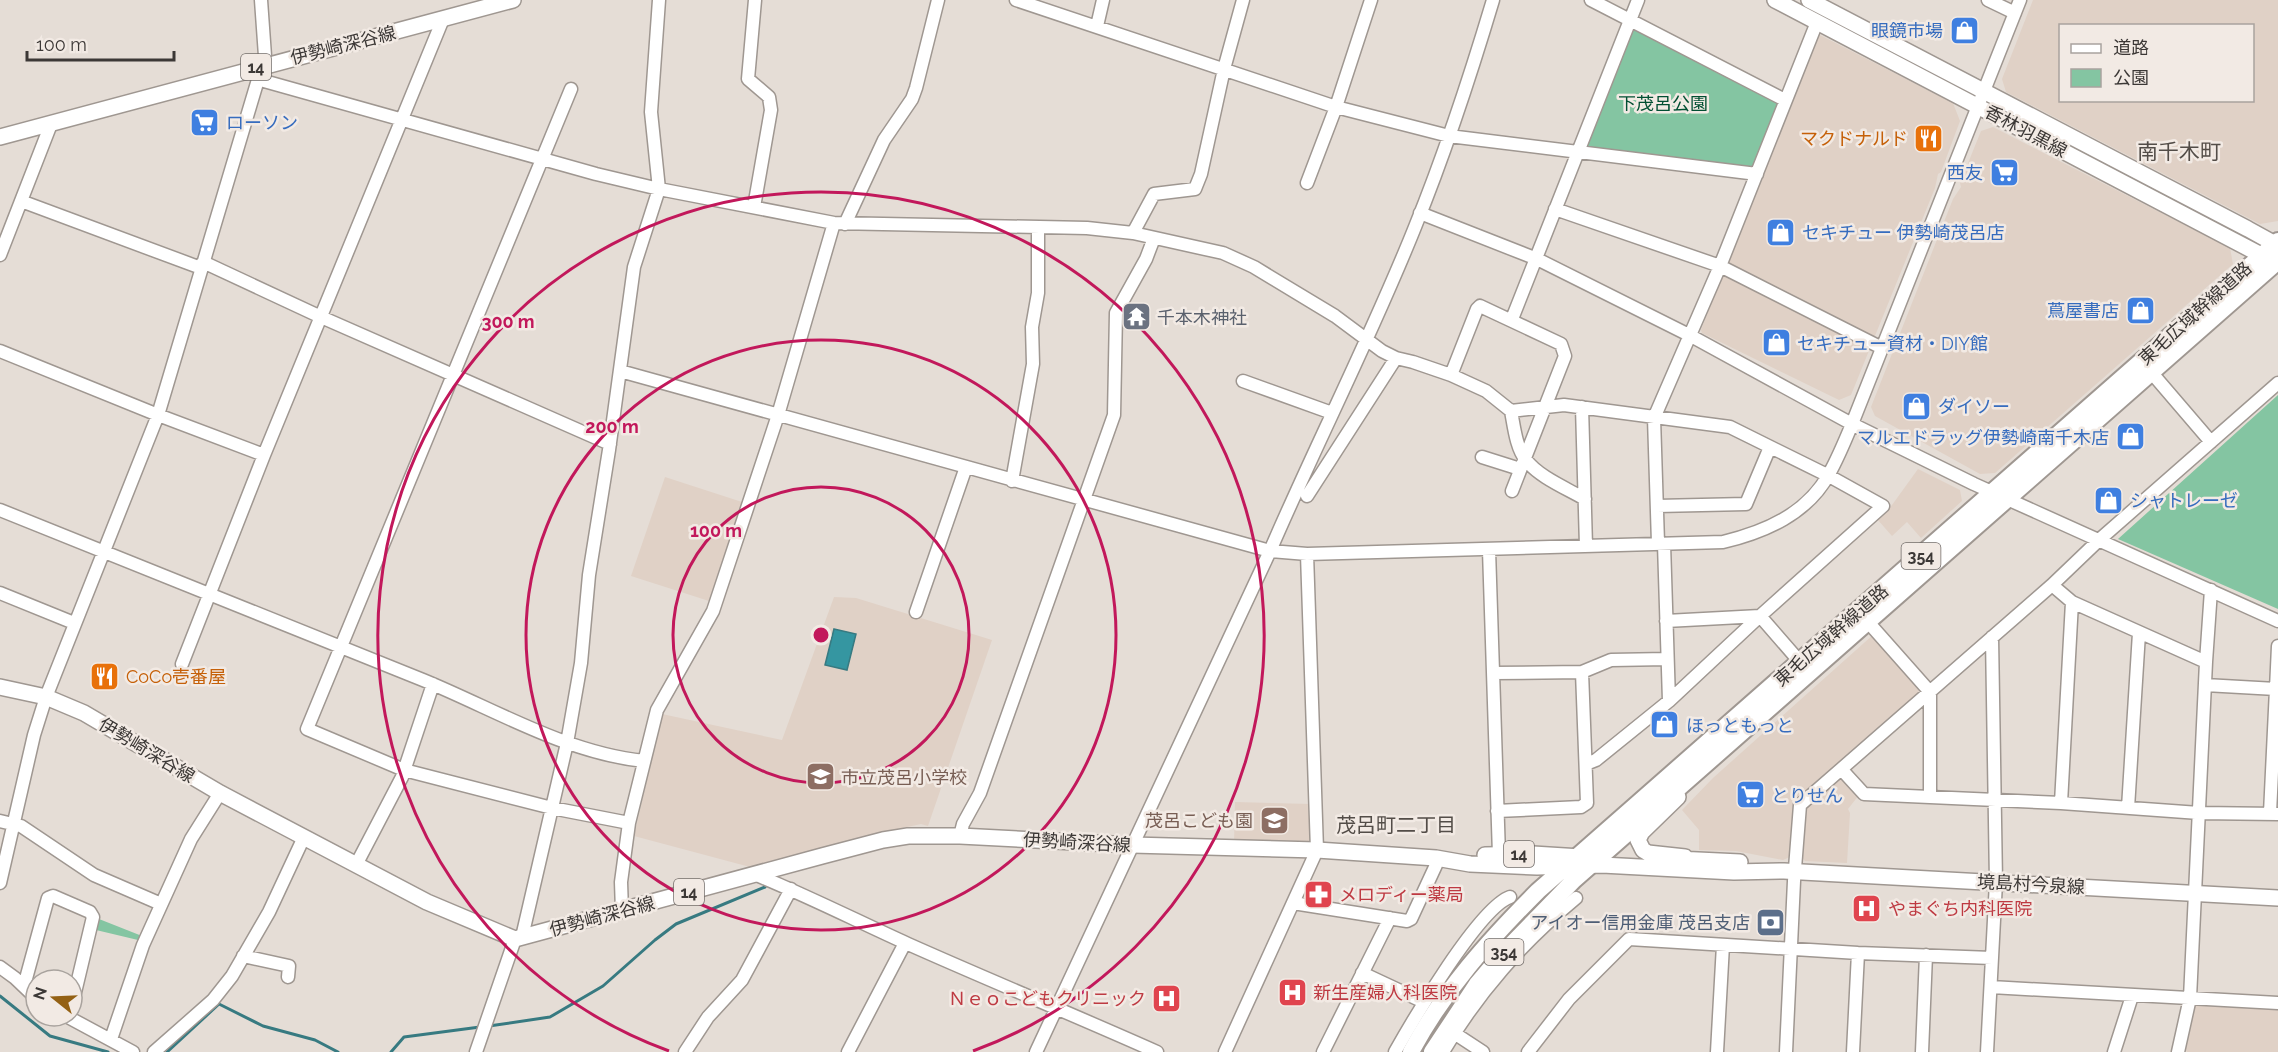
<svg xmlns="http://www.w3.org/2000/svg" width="2278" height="1052" viewBox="0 0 2278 1052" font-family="Raleway,'Noto Sans JP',sans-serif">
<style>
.built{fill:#e0d1c6;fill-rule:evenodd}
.green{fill:#84c5a2}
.water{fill:#3596a1;stroke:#377a81;stroke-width:1.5}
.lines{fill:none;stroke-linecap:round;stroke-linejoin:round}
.stream{stroke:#377a81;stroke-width:3}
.minor-casing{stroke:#9f9791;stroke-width:15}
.major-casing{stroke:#9f9791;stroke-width:18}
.highway-casing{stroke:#9f9791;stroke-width:20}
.minor{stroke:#fff;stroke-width:12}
.major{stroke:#fff;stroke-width:15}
.highway{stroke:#fff;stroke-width:16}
.ring{fill:none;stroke:#c2185b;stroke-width:3}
.labels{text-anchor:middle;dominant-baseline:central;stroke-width:5;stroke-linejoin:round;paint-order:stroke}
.shield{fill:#f2eae4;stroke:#736d6a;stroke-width:1.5}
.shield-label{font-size:16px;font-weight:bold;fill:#3c3836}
.shop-label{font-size:18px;fill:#366cbe;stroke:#f2eae4;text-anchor:start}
.street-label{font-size:18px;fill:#3c3836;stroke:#f2eae4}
.park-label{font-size:18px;fill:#014f32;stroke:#f2eae4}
.food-label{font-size:18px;fill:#c56008;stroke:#f2eae4;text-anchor:end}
.worship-label{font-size:18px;fill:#5b616d;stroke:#f2eae4;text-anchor:start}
.education-label{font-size:18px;fill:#785e54;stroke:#f2eae4;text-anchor:start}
.health-label{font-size:18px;fill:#be3a42;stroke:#f2eae4;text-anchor:start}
.service-label{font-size:18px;fill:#4e5e75;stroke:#f2eae4;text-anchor:end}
.neighbourhood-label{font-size:20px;fill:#534d48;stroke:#f2eae4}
.quarter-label{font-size:21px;fill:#534d48;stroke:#f2eae4}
.centre{fill:#c2185b;stroke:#f2eae4;stroke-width:3}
.ring-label{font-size:18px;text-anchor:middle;font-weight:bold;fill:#c2185b;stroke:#f2eae4;stroke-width:5;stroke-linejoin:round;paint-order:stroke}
</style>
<rect width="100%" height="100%" fill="#e5ddd6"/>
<path class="built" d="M 2033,0 L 2278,0 L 2278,221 L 2260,224 L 2006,92 L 2002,79 ZM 2060,26 L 2252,26 L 2252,100 L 2060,100 Z
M 1820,35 L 1953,103 L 1960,121 L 1941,172 L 1938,174 L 1935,188 L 1851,395 L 1839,400 L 1702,333 L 1701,330 L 1814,37 Z
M 1993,127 L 2230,248 L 2233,264 L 1995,473 L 1980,474 L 1875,416 L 1871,407 L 1953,199 L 1961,187 L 1960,183 L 1981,131 Z
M 1918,469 L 1960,490 L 1962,501 L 1921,538 L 1907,522 L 1892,536 L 1877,519 L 1892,505 Z
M 665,477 L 742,502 L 709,601 L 631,576 Z
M 834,597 L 856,598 L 992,640 L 928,826 L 921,824 L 861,837 L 750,867 L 634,836 L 662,714 L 782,740 Z
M 1874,634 L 1920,685 L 1918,694 L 1793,803 L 1790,857 L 1783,860 L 1736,851 L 1699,850 L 1699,830 L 1682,810 L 1713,778 Z
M 1840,778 L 1845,778 L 1859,795 L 1848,809 L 1850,813 L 1847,863 L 1805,861 L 1802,858 L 1804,812 L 1806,808 Z
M 1235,802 L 1312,804 L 1313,837 L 1304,845 L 1234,844 Z
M 2197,1003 L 2278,1007 L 2278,1052 L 2187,1052 L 2185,1049 L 2194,1005 Z"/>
<path class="green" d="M 1638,29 L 1776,100 L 1778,104 L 1754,167 L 1751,168 L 1586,149 L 1632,31 Z
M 2278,395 L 2278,609 L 2118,539 Z
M 99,919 L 142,936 L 138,940 L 96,930 Z"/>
<path class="water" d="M 834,629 L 856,634 L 847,670 L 825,665 Z"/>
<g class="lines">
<path class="stream" d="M 0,996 L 50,1036 L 108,1052
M 489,1026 L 550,1017 L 603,986 L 655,940 L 676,924 L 765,887
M 167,1052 L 219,1004 L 263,1026 L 315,1040 L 338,1052
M 391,1052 L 404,1037 L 480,1027"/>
<defs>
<path id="minor" d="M 1016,0 L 1336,107 L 1449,136 L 1757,174
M 1591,0 L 1785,100
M 1988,0 L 2015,13
M 1097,26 L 1103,0
M 260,66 L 264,81 L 596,174 L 659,189 L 834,223 L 1087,228 L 1133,233 L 1223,253 L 1254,267 L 1335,316 L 1382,351 L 1396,358 L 1413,362 L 1451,375 L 1486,391 L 1511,411 L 1564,405 L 1730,427 L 1829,476 L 1883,506 L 1760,616 L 1669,701 L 1596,760 L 1586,764
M 571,89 L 307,729 L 404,770 L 552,808 L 629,823
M 1307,183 L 1336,107 L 1371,0
M 21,201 L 201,268
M 754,207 L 771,110 L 769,97 L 748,79 L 755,0
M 1555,209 L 1720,266 L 1882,348
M 1420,213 L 1537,259 L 1691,336 L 1852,424 L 1974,484 L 2278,621
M 845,224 L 884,140 L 912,99 L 916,88 L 938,0
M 1133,233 L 1154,194 L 1195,189 L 1201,174 L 1224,69 L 1243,0
M 0,255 L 51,124
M 203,262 L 321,317 L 610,444
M 1512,319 L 1638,0
M 0,351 L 158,415 L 264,455
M 620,371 L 1270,551 L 1307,554 L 1723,542 C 1765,532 1807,514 1829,474 C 1838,458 1845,441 1852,424 L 2020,0
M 2151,372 L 2211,442
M 1451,375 L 1477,309 L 1480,306 L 1561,344 L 1565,356 L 1512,491
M 1243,381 L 1332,413
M 1582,407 L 1586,546
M 1511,411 C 1514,426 1516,448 1526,460 C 1539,477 1566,488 1585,499
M 1482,457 L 1520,469
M 1012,481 L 1033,364 L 1032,327 L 1038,293 L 1038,227
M 1307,496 L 1396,358
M 1657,506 L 1746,504 L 1770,447
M 0,510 C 141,566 282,622 423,680 C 494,709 566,753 644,761
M 1658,543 L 1654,418 L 1720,266 L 1817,22
M 1664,544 L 1669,701
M 1489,550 L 1499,855
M 2052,585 L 2072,602 L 2206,662
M 0,593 L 74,623
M 916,612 L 966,467
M 1760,616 L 1800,662
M 1666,621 L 1760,616
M 1868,622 L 1930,692 L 1930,797
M 182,664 L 264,455 L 443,19
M 1493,673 L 1582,672 L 1611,660 L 1667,659
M 2205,685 L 2276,689 L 2270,813
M 2276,689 L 2278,646
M 1842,770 L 1864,794 L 2061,803 L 2199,813 L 2278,814
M 2061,803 L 2072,602
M 2128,808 L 2139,633
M 1497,811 L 1581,807 L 1587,803 L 1582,672
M 0,821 L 21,826 L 94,875 L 161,904
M 960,836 L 963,824 L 980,793 L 1114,415 L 1116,313 L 1146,259 L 1154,238
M 356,865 L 402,777 L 433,684
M 754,874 C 806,895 857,921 908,944 C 991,981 1074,1015 1157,1052
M 0,883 L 34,735 L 46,697 L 158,415 L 265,56 L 261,0
M 1293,903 L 1407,921 L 1411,919 L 1436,865 L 1436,858
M 622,911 L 621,882 L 629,823 L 657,710 L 713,611 L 778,415 L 834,223
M 522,937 L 567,743 L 581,663 L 589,575 L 609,450 L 634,267 L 659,189 L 651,112 L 659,0
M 243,956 L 289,966 L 288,977
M 0,967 L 15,978 L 36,998
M 1362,973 L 1424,1002
M 24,986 L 48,898 L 53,896 L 90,912 L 93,917 L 72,1005
M 1991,987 L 2278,1003
M 66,1016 L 133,1052
M 1454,1033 L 1483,1052
M 111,1039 L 143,945 L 191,839 L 220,793
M 154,1052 L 213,1000 L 232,976 L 269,912 L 304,837
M 476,1052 L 515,939
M 685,1052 L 708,1017 L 742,980 L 791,889
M 848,1052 L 905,943
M 1036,1052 L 1270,551 C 1317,442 1371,337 1415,227 C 1445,153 1470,77 1493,0
M 1225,1052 L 1317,850 L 1307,554
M 1323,1052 L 1390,918
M 1395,1052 C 1413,1020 1479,908 1510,897
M 1443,1052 C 1479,991 1522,943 1576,898
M 1528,1052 L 1569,999 L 1629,939 L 1858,953 L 1992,958
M 1717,1052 L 1723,945
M 1786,1052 L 1794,881 L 1800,805 L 2052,585 L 2099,540 L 2278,383
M 1853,1052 L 1858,953
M 1922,1052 L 1926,955
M 1987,1052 L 1996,882 L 1992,637
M 2114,1052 L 2132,996
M 2178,1052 L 2190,998 L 2206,662 L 2211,590"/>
<path id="major" d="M 1775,0 L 2261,255 L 2272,256
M 1809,0 L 2248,229 L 2275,244 L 2278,249
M 0,137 L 513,0
M 0,687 L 46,697 L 84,713 L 220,793 L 427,902 L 515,939 L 822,856 L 883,840 L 908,836 L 960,836 L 1132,845 L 1317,850 L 1436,858 L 1470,864 L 1537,867 L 1602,865 L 1734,872 L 1784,871 L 2278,898
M 1678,797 L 1642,832 L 1638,840 L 1643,850 L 1648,853 L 1685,857
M 1485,855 L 1533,854 L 1581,857
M 1677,859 L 1740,862"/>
<path id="highway" d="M 1411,1052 C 1444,990 1489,940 1538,891 L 2278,241
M 1432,1052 L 1477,984 L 1504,952 L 1574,880 L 2278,261"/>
</defs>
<use href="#minor" class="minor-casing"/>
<use href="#major" class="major-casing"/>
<use href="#highway" class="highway-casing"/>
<use href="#minor" class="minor"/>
<use href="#major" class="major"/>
<use href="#highway" class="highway"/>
</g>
<g class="ring">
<circle cx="821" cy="635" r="148"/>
<circle cx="821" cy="635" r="295"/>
<path d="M669 1051A443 443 0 1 1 973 1051"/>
</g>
<defs>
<symbol id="shop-square" viewBox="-11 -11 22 22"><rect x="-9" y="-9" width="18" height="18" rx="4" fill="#3f7fe0" stroke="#f2eae4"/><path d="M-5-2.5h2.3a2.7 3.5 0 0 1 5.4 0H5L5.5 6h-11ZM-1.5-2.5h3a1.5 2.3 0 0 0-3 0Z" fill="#fff"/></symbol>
<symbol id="supermarket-square" viewBox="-11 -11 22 22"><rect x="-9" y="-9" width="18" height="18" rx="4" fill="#3f7fe0" stroke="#f2eae4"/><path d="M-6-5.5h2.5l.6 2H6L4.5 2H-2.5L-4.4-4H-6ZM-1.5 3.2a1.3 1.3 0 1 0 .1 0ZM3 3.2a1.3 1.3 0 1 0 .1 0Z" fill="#fff"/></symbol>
<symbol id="restaurant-square" viewBox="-11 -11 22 22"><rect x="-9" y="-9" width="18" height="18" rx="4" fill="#e8710a" stroke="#f2eae4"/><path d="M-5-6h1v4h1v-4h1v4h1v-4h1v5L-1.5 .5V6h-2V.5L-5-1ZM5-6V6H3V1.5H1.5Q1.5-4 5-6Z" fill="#fff"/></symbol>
<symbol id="temple-square" viewBox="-11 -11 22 22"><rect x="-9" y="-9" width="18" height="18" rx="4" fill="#6b7280" stroke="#f2eae4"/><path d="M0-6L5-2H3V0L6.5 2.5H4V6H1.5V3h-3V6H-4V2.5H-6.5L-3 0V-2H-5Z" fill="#fff"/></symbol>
<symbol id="school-square" viewBox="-11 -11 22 22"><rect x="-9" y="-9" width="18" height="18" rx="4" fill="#8d6e63" stroke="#f2eae4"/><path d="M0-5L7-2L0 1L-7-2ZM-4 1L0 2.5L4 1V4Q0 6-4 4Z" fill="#fff"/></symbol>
<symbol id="pharmacy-square" viewBox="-11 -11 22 22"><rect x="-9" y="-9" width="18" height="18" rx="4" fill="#e0444e" stroke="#f2eae4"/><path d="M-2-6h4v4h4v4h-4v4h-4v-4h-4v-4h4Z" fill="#fff"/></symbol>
<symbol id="hospital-square" viewBox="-11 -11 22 22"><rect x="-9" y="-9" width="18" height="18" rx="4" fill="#e0444e" stroke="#f2eae4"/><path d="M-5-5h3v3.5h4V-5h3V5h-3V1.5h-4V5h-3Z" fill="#fff"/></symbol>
<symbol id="bank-square" viewBox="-11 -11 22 22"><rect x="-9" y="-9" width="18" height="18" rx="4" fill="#5c6f8a" stroke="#f2eae4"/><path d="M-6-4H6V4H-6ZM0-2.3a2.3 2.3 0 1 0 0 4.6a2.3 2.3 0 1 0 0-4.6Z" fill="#fff"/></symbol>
</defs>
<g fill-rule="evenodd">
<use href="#shop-square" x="1948" y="14" width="33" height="33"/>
<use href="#supermarket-square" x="188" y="106" width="33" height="33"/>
<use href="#restaurant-square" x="1912" y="122" width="33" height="33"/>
<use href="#supermarket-square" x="1988" y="156" width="33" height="33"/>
<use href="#shop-square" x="1764" y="216" width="33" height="33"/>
<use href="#shop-square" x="2124" y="294" width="33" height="33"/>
<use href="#temple-square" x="1120" y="300" width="33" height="33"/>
<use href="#shop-square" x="1760" y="326" width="33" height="33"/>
<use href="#shop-square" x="1900" y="390" width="33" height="33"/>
<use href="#shop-square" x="2114" y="420" width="33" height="33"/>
<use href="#shop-square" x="2092" y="484" width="33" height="33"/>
<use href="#restaurant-square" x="88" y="660" width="33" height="33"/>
<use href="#shop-square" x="1648" y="708" width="33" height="33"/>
<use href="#school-square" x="804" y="760" width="33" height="33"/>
<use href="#supermarket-square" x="1734" y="778" width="33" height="33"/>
<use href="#school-square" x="1258" y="804" width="33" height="33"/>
<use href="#pharmacy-square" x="1302" y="878" width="33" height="33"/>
<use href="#hospital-square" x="1850" y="892" width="33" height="33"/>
<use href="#bank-square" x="1754" y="906" width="33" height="33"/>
<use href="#hospital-square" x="1276" y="976" width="33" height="33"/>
<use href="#hospital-square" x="1150" y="982" width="33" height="33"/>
</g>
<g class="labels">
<g class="shield">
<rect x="241" y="54" width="30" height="26" rx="4.5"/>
<rect x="1901.5" y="543" width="39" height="26" rx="4.5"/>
<rect x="1504" y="841" width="30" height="26" rx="4.5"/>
<rect x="674" y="879" width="30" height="26" rx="4.5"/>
<rect x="1484.5" y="939" width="39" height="26" rx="4.5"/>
</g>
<g class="shield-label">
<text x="256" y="67">14</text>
<text x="1921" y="556">354</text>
<text x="1519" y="854">14</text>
<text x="689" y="892">14</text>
<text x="1504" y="952">354</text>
</g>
<g class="shop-label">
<text x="1943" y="30" text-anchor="end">眼鏡市場</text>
<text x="226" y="122">ローソン</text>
<text x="1983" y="172" text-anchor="end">西友</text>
<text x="1802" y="232">セキチュー 伊勢崎茂呂店</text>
<text x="2119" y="310" text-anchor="end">蔦屋書店</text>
<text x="1797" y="343">セキチュー資材・DIY館</text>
<text x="1938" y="406">ダイソー</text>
<text x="2109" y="437" text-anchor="end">マルエドラッグ伊勢崎南千木店</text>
<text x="2130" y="500">シャトレーゼ</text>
<text x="1686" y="725">ほっともっと</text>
<text x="1771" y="795">とりせん</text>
</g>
<g class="street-label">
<text transform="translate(343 45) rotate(-14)">伊勢崎深谷線</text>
<text transform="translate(2026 131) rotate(28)">香林羽黒線</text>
<text transform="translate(2195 313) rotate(-42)">東毛広域幹線道路</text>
<text transform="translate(1831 635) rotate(-41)">東毛広域幹線道路</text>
<text transform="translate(147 750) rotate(31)">伊勢崎深谷線</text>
<text transform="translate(1077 842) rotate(3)">伊勢崎深谷線</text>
<text transform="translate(2031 884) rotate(3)">境島村今泉線</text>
<text transform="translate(602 916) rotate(-15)">伊勢崎深谷線</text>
</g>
<g class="park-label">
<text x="1663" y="103">下茂呂公園</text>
</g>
<g class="food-label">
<text x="1908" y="138">マクドナルド</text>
<text x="126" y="676" text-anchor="start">CoCo壱番屋</text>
</g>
<g class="worship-label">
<text x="1157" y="317">千本木神社</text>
</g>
<g class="education-label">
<text x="841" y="777">市立茂呂小学校</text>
<text x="1253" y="820" text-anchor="end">茂呂こども園</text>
</g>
<g class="health-label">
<text x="1339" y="894">メロディー薬局</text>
<text x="1888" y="908">やまぐち内科医院</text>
<text x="1313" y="992">新生産婦人科医院</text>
<text x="1146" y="998" text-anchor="end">Ｎｅｏこどもクリニック</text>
</g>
<g class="service-label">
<text x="1750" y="922">アイオー信用金庫 茂呂支店</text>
</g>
<g class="neighbourhood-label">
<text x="1396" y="825">茂呂町二丁目</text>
</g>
<g class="quarter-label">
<text x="2179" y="151">南千木町</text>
</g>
</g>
<circle cx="821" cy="635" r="9" class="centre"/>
<g class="ring-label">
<text x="508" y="328">300 m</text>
<text x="612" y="433">200 m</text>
<text x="716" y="537">100 m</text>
</g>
<rect x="2059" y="24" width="195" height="78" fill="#f2eae4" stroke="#a9a39e" stroke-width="1.5"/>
<rect x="2071" y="44" width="30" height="9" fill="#ffffff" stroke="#a9a39e" stroke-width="1.5"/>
<text x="2113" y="54" font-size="18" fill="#3c3836">道路</text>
<rect x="2071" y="69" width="30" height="18" fill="#84c5a2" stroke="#a9a39e" stroke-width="1.5"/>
<text x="2113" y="84" font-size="18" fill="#3c3836">公園</text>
<g transform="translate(54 998) rotate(288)"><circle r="28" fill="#f2eae4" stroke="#a9a39e" stroke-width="1.5"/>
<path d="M0-4.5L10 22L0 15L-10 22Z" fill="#946114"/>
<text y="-9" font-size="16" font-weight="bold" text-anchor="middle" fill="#3c3836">N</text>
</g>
<path d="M27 51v9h147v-9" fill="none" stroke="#3c3836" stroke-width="3"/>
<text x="36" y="51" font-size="18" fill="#3c3836" stroke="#f2eae4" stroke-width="4.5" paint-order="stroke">100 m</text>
</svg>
